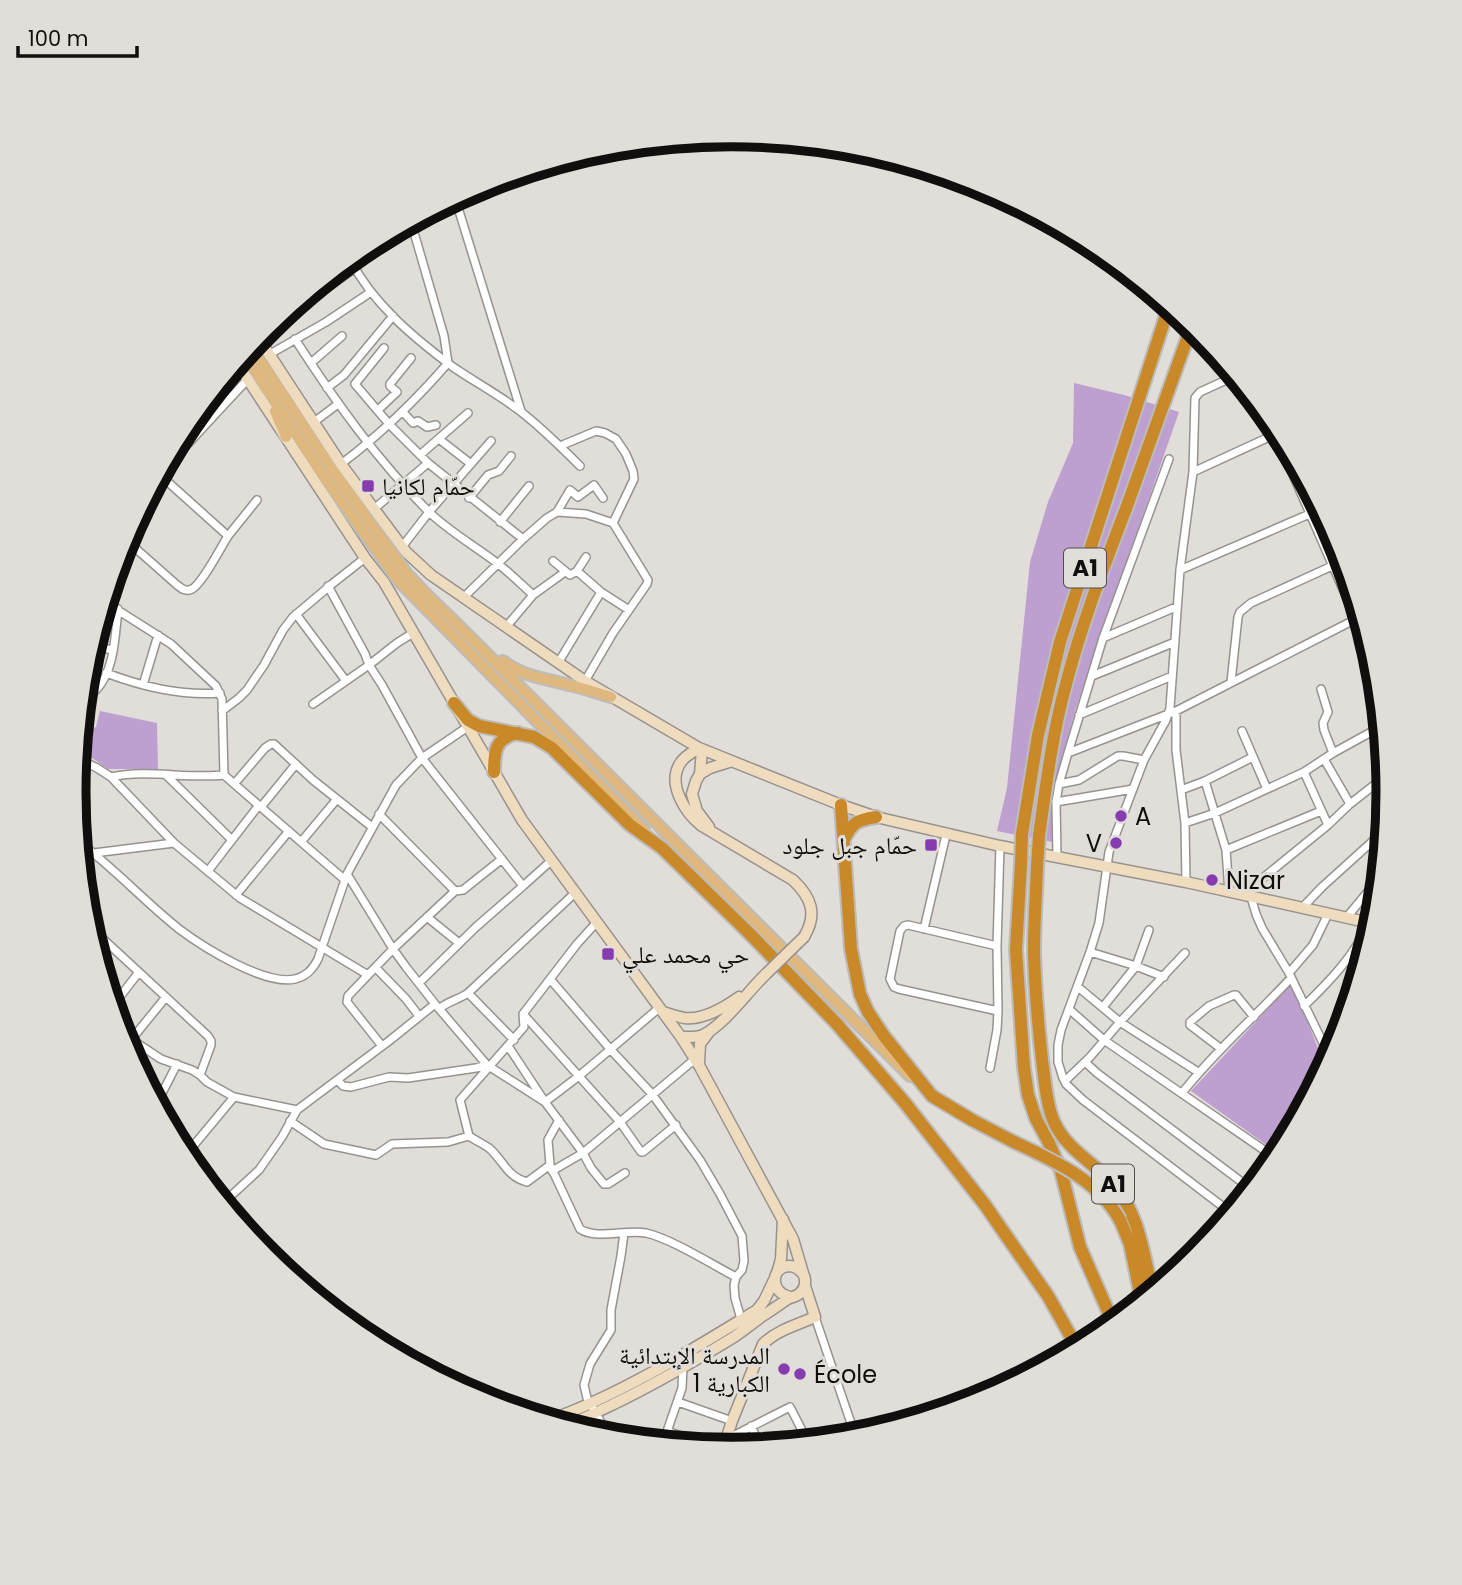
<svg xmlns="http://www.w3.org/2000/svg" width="1462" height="1585" viewBox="0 0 1462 1585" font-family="Poppins,'Noto Naskh Arabic',sans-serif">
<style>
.green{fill:#bda0d0}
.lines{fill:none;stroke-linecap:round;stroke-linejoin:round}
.street-casing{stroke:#96938f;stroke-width:10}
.secondary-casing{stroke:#96938f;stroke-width:13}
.primary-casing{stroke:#bcbcbb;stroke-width:14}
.highway-casing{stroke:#bcbcbb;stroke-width:16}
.street{stroke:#fff;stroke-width:7}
.secondary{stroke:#efdcbf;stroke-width:10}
.primary{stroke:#dfb87f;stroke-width:10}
.highway{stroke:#c98929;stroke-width:12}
.secondary-bridge-casing{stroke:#96938f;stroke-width:13;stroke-linecap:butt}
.highway-bridge-casing{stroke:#bcbcbb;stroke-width:16;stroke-linecap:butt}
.secondary-bridge{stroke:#efdcbf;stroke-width:10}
.highway-bridge{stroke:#c98929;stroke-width:12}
.poi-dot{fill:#863cae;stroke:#e1ddd9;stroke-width:2.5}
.labels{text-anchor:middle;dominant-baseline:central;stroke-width:6;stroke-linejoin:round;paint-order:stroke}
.shield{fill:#e1ddd9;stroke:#4f4d4a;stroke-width:2}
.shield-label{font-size:23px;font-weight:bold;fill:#100f0d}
.poi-label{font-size:24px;fill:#100f0d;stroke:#e1ddd9;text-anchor:start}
.rim{fill:none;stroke:#100f0d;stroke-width:9}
</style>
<rect width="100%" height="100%" fill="#e1ddd9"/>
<path class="green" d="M 1074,383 L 1124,395 L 1179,412 L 1075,711 L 1065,748 L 1057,805 L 1058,843 L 997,831 L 1007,788 L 1030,562 L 1048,502 L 1073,443 Z
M 100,711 L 157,723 L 158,769 L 108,769 L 92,758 L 77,753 L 79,733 L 96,727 Z
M 1292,983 L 1326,1068 L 1282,1149 L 1272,1149 L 1191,1091 Z"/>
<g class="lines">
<defs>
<path id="street" d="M 455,198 L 521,411
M 350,259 C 372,303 414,338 453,367 C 475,382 499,395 520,411 C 542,428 561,447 580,466
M 296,303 L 330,286 L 355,268
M 295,339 C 335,401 377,460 429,512 C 450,532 475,546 497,563 C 510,573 521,584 533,595
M 384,348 L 355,384 L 389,424 L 428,463 L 523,539
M 270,354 L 326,322 L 371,292
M 311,363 L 342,336
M 327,388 L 344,375 L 393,316
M 199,410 L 209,420
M 378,410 L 397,392 L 390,386 L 390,384 L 411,358
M 403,412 L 413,423 L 418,421 L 427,427 L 436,425
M 314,422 L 338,404
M 439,439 L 471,464
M 560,446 L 596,431 L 605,433 L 616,439 L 626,454 L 633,471 L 634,479 L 613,523 L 648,580 L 647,584 L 613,633 L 585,681
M 420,455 L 468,413
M 341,464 C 381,434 416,400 448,363 L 444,336 L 411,222
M 1193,472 L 1195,398 L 1200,392 L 1235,376
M 159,474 L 228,536 L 257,500
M 158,476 L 247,380
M 469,498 L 488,475 L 499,471 L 511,456
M 374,509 L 428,463
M 557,512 L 570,490 L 578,497 L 594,485 L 603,498
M 500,522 L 529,486
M 125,539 L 177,585 C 182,589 186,592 192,589 C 202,584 221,547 228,536
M 402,547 L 429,512 L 491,441
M 553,561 L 570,575 L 577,571 L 586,557
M 1180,570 L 1193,472 L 1280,432
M 577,571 L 601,592 L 629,610
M 328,586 L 365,654 L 369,665 L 382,685 L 422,758 L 523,886 L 476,927 L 419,983
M 463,598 L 523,539 L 547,518 L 557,512 L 586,514 L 613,523
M 105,602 L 171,644 L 216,686 L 222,699 L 224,775 L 345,880
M 296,614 L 346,681
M 1356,619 L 1371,647
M 506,627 L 533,595 L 565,572
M 1103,638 L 1176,607
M 92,646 L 113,650
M 558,663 L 601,592
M 106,673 C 144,687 181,696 220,693
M 1092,676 L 1175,642
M 1231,682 L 1238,617 L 1240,612 L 1251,603 L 1332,566
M 143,685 L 158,635
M 1321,689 L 1328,712 L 1323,723 L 1324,730 L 1333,753
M 83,700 C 87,697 92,693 96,690 C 115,670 115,635 118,609
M 313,704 L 369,665 L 397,643 L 413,633
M 222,711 L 239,698 L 247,690 L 264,665 L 283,630 L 293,617 L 332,584 L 365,558
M 1176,711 L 1176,750 L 1185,823 L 1186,882
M 1079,715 L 1172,676
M 1242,731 L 1267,789
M 1068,753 L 1103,638 L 1169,459
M 77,758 L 97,768 L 111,777 C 148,769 186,779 224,775
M 1324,759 L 1350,804
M 1304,772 L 1328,825
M 166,775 L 232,840
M 111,777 L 174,843 L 240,898 L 368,975 L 393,949 L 455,891
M 1205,781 L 1226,850 L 1229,892
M 235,783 L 265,748 L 271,744 L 274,744 L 313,780 L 372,827
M 1059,784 L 1079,780 L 1118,756 L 1123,756 L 1144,760
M 1181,790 L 1205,781 L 1253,757
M 1056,802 L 1133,789
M 261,807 L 296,764
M 379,814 L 455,891 L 463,890 L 502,859
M 1185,823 L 1215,813 L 1304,772 L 1333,753 L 1382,726
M 78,841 C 114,868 144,901 179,929 C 203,947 265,986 295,979 C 307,976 313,969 318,959 L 347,874 L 396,785 L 422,758 L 469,726
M 301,842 L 337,799
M 1226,850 L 1321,811
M 94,853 L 174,843
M 1057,857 L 1056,802 L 1059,784 L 1068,753 L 1176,711 L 1356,619 L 1266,413
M 208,871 L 259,805
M 347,874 L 393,949 L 406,967 L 435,1004 L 487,1065 L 545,1102 L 579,1076 L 659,1008
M 523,886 L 552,860
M 236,895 L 289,831
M 1242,895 L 1328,825 L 1350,804 L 1387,775
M 1251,897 L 1256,914 L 1262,928 L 1289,973 L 1325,1047 L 1329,1062
M 1302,908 L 1322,887 L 1385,830
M 427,917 L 459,943
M 1347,917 L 1380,877
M 88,925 L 208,1036 L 211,1041 L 211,1045 L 200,1075
M 924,929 L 946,835
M 997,946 L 908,925 L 904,926 L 900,931 L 890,979 L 894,987 L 899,989 L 998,1011
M 1090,952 L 1136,966 L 1164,977
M 376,968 L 406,999 L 419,1016
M 1289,973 L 1313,945 L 1328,914
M 368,975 L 348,996 L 347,1002 L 382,1046
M 550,979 L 611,1050 L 652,1094 L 700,1160 L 720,1194 L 742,1236 L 744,1261 L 742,1270 L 736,1277 L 734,1285 L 735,1298 L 741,1319
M 1078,987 L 1120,1022 L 1198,1072
M 468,993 L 514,1040
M 1304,1006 C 1330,981 1354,956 1369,923
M 112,1007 L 139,972
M 1103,1007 L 1136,966 L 1149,930
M 439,1009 C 448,1001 458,1000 468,993 L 576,892
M 1069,1009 L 1104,1040 L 1277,1159
M 524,1015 L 620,1122 L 641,1152 L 643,1152 L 676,1125
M 120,1032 L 161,1059 L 192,1070 L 200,1075 L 207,1082 L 234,1097 L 297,1110
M 131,1040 L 166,997
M 508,1046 L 545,1102 L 583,1153 L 591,1168 L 604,1184 L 608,1184 L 625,1173
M 1325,1047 L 1334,1034 L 1353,995
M 1220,1048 L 1190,1025 L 1190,1022 L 1209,1006 L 1234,995 L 1236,995 L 1254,1017
M 1085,1062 L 1097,1073 L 1251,1189
M 990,1068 L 997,1030 L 998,1011 L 997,946 L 1000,846
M 337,1080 L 343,1086 L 351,1087 L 389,1077 L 408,1078 L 476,1068 L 487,1065
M 1065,1081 L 1090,1057 L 1120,1022 L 1185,953
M 1182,1093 C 1215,1051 1255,1017 1291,978
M 156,1105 L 177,1064
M 559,1120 L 548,1140 L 550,1165 L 580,1229 C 597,1240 626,1229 646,1233 C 672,1239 711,1264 736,1277
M 290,1121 L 324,1144 L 376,1155 L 392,1144 L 448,1142 L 469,1136
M 184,1157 L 234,1097
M 550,1165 L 527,1182 C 507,1177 503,1160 489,1148 C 483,1144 475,1140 469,1136 L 460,1100 L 524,1027 L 523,1014 L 577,944 L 596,923
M 552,1171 L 583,1153 L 695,1059
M 1256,1184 C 1246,1193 1236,1208 1222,1206 L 1083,1100 L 1066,1084 L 1063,1078 L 1058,1062 L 1058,1045 L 1061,1030 L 1090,952 L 1099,923 L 1109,852 L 1144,760 L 1166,720 L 1170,708 L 1180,570 L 1321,509
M 222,1204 L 259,1170 L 282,1137 L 297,1110 L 389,1041 L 435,1004
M 815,1317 L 856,1438
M 678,1402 L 732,1421
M 751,1426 L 761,1447
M 667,1431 L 697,1442 L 696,1447
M 610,1438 L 587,1398 L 584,1385 L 590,1364 L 611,1330 L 611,1310 L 621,1256 L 624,1233
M 727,1439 L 790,1407 L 808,1442
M 697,1442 L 717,1449
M 663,1443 L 682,1388 L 683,1367"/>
<path id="secondary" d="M 258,337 L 341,464 L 374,509 L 406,552 L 431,575 L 585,681 L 699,748 L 841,805 L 876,817 L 1000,846 L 1186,882 L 1375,924
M 237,363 L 365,558 L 384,582 L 522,820 L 681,1037 L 700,1067 L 793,1239 L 803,1273
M 699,748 C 693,752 685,756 681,762 C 666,783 685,813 702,826 L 793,880 C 811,897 818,914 804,937
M 702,750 L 700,774 L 696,781 L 692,794 L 697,811 L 709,827
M 700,774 L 710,768 L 729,762
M 663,1012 C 670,1014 678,1017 685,1018 C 703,1020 725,1007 739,997
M 681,1037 C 688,1037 696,1038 703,1035 C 725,1024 748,991 767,973
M 699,1063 L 700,1044 L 709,1032
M 777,1273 L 781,1259 L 783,1219
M 547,1421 C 622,1394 690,1351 757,1310 L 764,1301 L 774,1280
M 564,1426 C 584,1419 603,1409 622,1400 C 660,1381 698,1359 734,1337 C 744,1330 754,1322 764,1315 C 772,1310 779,1305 786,1300 C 790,1297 797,1297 800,1293 C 807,1287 807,1275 799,1270 C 797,1268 793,1266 789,1266 C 770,1267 770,1293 790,1297
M 723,1449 L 732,1421 L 763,1344 C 777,1330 797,1325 815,1317 L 805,1286"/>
<path id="primary" d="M 251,346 L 331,468 L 407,574 L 426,594 L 467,634 L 910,1076
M 244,354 L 322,474 L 399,581 L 644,830
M 275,411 L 286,437
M 503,661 C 523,677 545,678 569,685 C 583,688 597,693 611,697"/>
<path id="highway" d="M 454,703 L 468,720 L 479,726 L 534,737 L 552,748 L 630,825 L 662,848 L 750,934 L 836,1023 L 905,1103 L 985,1205 L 1048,1296 L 1078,1349
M 494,772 C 494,751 495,738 518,733
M 841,805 L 851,949 L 860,994 L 868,1012 L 884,1036 L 932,1096 L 972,1120 L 1014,1142
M 1022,834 L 1038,735 L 1060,642 L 1169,306
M 1039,836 C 1046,786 1052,736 1065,688 C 1081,625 1104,566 1127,506 C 1149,446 1170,385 1192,325
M 844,839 C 853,822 857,820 876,817
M 1021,864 L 1016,950 L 1024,1068 L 1028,1095 L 1036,1119 L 1049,1143 L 1061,1171 L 1080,1247 L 1114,1325
M 1037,867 C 1036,896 1034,924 1034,953 C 1035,988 1038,1024 1042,1060 C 1045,1081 1046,1103 1054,1122 C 1067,1151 1097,1164 1116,1188 C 1141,1219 1143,1256 1153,1293
M 1120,1220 L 1130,1244 L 1142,1302"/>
</defs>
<use href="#street" class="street-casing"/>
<use href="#secondary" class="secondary-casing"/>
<use href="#primary" class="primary-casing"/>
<use href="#highway" class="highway-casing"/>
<use href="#street" class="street"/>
<use href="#secondary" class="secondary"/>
<use href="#primary" class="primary"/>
<use href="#highway" class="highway"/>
<defs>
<path id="secondary-bridge" d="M 767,973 L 804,937"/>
<path id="highway-bridge" d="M 1021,864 L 1022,834
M 1037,867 L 1039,836
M 1014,1142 C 1054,1161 1097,1179 1120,1220"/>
</defs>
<use href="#secondary-bridge" class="secondary-bridge-casing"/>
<use href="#highway-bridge" class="highway-bridge-casing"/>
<use href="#secondary-bridge" class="secondary-bridge"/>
<use href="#highway-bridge" class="highway-bridge"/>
</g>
<g class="poi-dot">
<rect x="361" y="479" width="14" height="14" rx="3.5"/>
<circle cx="1121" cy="816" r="7"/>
<circle cx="1116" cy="843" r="7"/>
<rect x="924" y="838" width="14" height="14" rx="3.5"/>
<circle cx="1212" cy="880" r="7"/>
<rect x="601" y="947" width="14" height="14" rx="3.5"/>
<circle cx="784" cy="1369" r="7"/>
<circle cx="800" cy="1374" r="7"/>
</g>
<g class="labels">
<g class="shield">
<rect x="1064" y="548.5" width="42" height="39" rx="5"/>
<rect x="1092" y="1164.5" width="42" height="39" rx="5"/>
</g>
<g class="shield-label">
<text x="1085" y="568">A1</text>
<text x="1113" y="1184">A1</text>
</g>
<g class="poi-label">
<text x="382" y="486">حمّام لكانيا</text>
<text x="1135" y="816">A</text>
<text x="1102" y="843" text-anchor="end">V</text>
<text x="917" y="845" text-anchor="end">حمّام جبل جلود</text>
<text x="1226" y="880">Nizar</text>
<text x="622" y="954">حي محمد علي</text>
<text x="770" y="1355" text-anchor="end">المدرسة الإبتدائية<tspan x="770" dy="28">الكبارية 1</tspan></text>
<text x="814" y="1374">École</text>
</g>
</g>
<path d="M0 0H1462V1585H0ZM86 792a645 645 0 1 1 1290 0a645 645 0 1 1-1290 0Z" fill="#e1ddd9" fill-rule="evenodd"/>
<path class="rim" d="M86 792a645 645 0 1 1 1290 0a645 645 0 1 1-1290 0Z"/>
<path d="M18 46v10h119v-10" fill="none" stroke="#100f0d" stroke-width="3.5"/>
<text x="28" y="46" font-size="21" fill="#100f0d" stroke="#e1ddd9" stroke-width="5" paint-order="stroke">100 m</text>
</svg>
